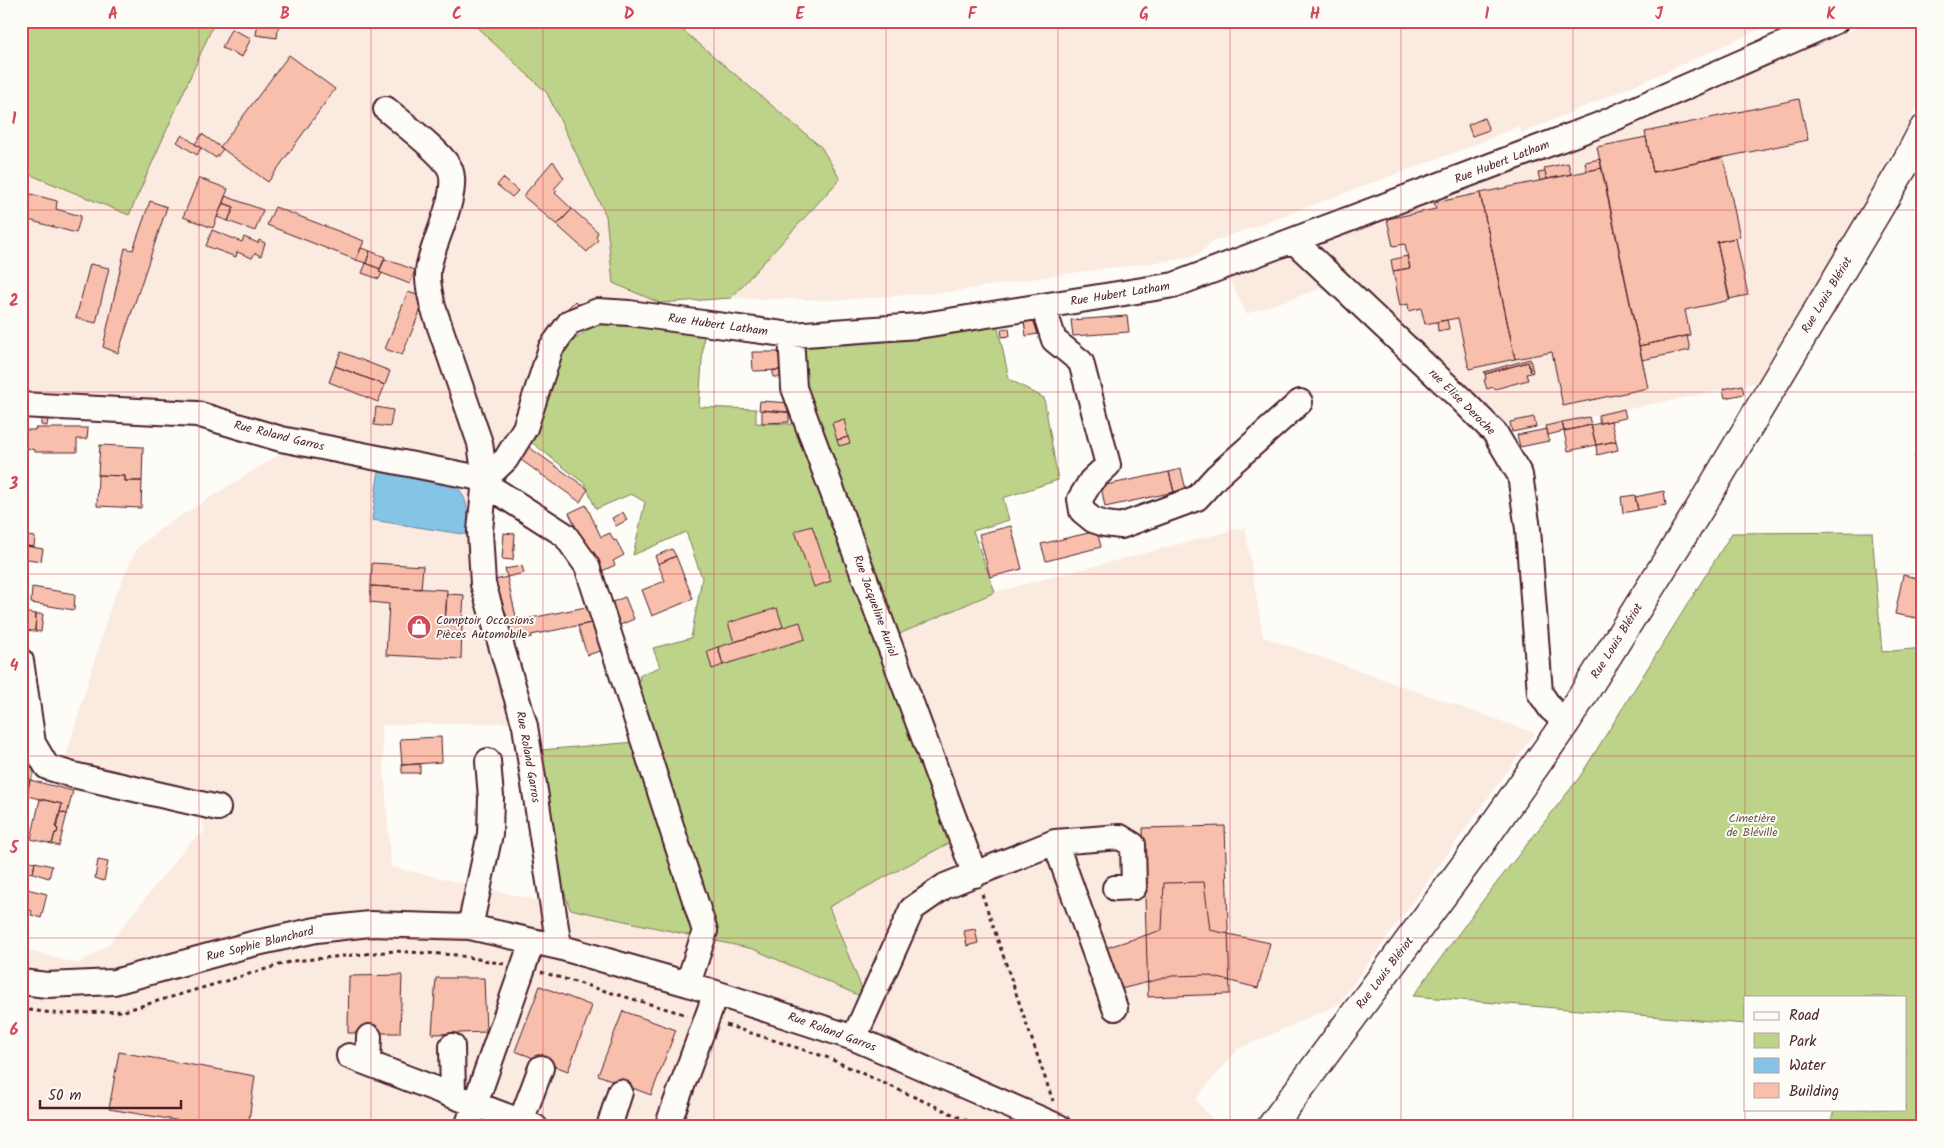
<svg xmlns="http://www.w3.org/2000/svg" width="1944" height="1148" viewBox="0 0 1944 1148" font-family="Kalam,sans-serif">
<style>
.built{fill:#fbeae0}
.green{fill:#bcd389;stroke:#83795a}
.water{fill:#85c4e6;stroke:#6d829b}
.building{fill:#f7bfac;stroke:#4a1f2b}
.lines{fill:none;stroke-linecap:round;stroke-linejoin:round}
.minor-casing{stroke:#4a1f2b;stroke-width:28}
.major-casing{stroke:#4a1f2b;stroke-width:31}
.path{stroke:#4a1f2b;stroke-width:3;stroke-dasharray:4 4;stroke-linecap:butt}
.minor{stroke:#fdfcf7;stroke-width:24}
.major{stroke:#fdfcf7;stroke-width:28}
.grid{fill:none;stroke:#d1495b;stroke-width:1;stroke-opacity:0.55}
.labels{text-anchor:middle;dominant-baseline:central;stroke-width:4;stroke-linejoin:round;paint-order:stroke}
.street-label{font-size:12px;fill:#4a1f2b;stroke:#fdfcf7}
.poi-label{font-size:12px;fill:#4a1f2b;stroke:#fdfcf7;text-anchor:start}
.park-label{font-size:12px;fill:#6c5547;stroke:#fdfcf7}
.neatline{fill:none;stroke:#d1495b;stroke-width:2}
.grid-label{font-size:16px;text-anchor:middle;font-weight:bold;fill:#d1495b}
</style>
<rect width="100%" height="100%" fill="#fdfcf7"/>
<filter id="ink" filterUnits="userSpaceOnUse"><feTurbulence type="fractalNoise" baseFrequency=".02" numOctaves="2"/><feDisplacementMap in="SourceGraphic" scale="10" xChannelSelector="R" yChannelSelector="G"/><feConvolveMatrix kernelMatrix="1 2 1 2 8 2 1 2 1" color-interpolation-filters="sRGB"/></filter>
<g filter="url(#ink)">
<path class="built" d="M 21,21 L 1778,21 L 1670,70 L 1522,133 L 1519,126 L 1472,146 L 1212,242 L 1200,253 L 1189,258 L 1063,274 L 951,292 L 838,300 L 731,298 L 660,303 L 661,323 L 626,319 L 497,478 L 485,540 L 489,570 L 536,722 L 381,725 L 391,867 L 753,949 L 859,996 L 862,989 L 829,907 L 953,841 L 897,635 L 995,592 L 1245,527 L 1263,637 L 1535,733 L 1338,1005 L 1238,1049 L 1195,1100 L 1220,1127 L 21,1127 L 21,948 L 78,964 L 108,945 L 190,842 L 205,832 L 200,810 L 60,776 L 111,605 L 137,548 L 163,527 L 291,447 L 173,419 L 21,412 Z
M 1883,21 L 1923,21 L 1923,96 L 1853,224 L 1759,382 L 1480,440 L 1472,430 L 1334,284 L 1246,314 L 1228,276 L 1796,47 Z"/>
<path class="green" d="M 21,21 L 215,21 L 129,215 L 21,171 Z
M 470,21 L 672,21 L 821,147 L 840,179 L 731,298 L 660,303 L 613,283 L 606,216 L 547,93 Z
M 602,319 L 704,331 L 699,407 L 756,409 L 756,423 L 793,424 L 811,420 L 800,343 L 997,323 L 1009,379 L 1044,398 L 1058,480 L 1003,498 L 1009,520 L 973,531 L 995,592 L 897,635 L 953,841 L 829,907 L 862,989 L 860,996 L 753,949 L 570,909 L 560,880 L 540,750 L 636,742 L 636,694 L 640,675 L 660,667 L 653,648 L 691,638 L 702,578 L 686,532 L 633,555 L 645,502 L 631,494 L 596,509 L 585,484 L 526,438 L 556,360 L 573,341 Z
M 1872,532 L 1882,652 L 1923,648 L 1923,1127 L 1830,1127 L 1834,1109 L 1905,1109 L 1905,997 L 1745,997 L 1745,1024 L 1413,996 L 1484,899 L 1579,778 L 1732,533 Z
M 21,758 L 29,759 L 34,769 L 21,827 Z"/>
<path class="water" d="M 380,462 L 456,485 C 469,500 468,515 469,535 L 372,520 Z"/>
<path class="building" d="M 258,21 L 279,21 L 277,38 L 256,35 Z
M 231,29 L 251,38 L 242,57 L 222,48 Z
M 289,55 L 335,89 L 268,182 L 220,147 Z
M 1799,99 L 1808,140 L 1653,172 L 1645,132 Z
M 1484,118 L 1489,130 L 1472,136 L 1468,125 Z
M 202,134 L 223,149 L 216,158 L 195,144 Z
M 182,135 L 201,148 L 197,155 L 177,142 Z
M 1646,137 L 1653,172 L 1723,157 L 1740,237 L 1717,242 L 1730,300 L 1685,310 L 1690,335 L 1639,346 L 1597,147 Z
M 1600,159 L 1602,168 L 1587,171 L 1585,162 Z
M 553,161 L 564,178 L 554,189 L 557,191 L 555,193 L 572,209 L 557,225 L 523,196 Z
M 1568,163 L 1571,174 L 1547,179 L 1544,168 Z
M 1602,168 L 1648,388 L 1563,406 L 1552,352 L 1515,359 L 1480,193 Z
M 1545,172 L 1547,179 L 1540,181 L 1538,173 Z
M 199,178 L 228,189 L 213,228 L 183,217 Z
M 503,178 L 518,191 L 512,197 L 497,185 Z
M 21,193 L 30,196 L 28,201 L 21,199 Z
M 1480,193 L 1515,359 L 1469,369 L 1458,318 L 1425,324 L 1421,308 L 1409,311 L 1408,304 L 1400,306 L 1393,271 L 1410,268 L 1405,244 L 1393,246 L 1387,219 L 1436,209 L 1434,203 Z
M 31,194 L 57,201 L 56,209 L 81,216 L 76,233 L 21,218 L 21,199 L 28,201 Z
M 225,196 L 263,210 L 255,231 L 228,221 L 234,207 L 223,203 Z
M 150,201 L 167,207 L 118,353 L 103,347 L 125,248 L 133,250 Z
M 223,203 L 234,207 L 228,221 L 217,217 Z
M 275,207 L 364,241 L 356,260 L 267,225 Z
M 572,209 L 598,232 L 596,237 L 598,240 L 587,252 L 557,225 Z
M 212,230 L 242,242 L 244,237 L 258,243 L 259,240 L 265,243 L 261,256 L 255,253 L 252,258 L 237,252 L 236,257 L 206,246 Z
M 1736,238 L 1748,295 L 1729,299 L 1717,242 Z
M 361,248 L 370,251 L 366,263 L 356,260 Z
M 370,251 L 385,257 L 380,269 L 366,263 Z
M 1407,256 L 1410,268 L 1393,271 L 1391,260 Z
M 385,259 L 415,270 L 410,284 L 379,272 Z
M 366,263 L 380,269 L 379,272 L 382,273 L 379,279 L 362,273 Z
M 90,264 L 109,268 L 96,323 L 76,318 Z
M 408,292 L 423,297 L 424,302 L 402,355 L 385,349 Z
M 575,301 L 581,307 L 570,317 L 565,311 Z
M 1127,316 L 1129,332 L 1073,336 L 1071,320 Z
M 1035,319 L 1038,334 L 1026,336 L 1024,321 Z
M 1447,320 L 1449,329 L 1438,331 L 1437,322 Z
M 1009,328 L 1010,336 L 1002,337 L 1001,329 Z
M 1687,336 L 1690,350 L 1642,360 L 1639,346 Z
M 341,352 L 390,371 L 385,385 L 335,366 Z
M 752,352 L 784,352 L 785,370 L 753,371 Z
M 1530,359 L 1533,372 L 1531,373 L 1528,362 L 1485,374 L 1484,372 Z
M 1528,362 L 1531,373 L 1526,374 L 1528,380 L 1495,389 L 1494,387 L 1487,389 L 1484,380 L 1486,379 L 1485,374 Z
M 335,366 L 385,385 L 378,402 L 329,382 Z
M 773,370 L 785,370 L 785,377 L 773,377 Z
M 1742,385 L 1744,394 L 1725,398 L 1723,389 Z
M 760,401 L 792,403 L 795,413 L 759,410 Z
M 376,407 L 393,410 L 390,427 L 374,425 Z
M 1624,409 L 1626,418 L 1600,423 L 1598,415 Z
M 762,410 L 789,412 L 789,422 L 762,423 Z
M 1534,417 L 1536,427 L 1512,432 L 1510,422 Z
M 1589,417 L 1591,425 L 1564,431 L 1562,422 Z
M 41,419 L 48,419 L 47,426 L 41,425 Z
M 844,419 L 848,437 L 837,440 L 832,423 Z
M 1611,421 L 1616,441 L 1596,445 L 1591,425 Z
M 1562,422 L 1564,431 L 1548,435 L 1546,426 Z
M 1591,425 L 1596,445 L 1568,451 L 1564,431 Z
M 35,428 L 88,428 L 87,439 L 77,439 L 77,452 L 35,452 L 35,450 L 23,447 L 24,430 L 35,430 Z
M 1547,429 L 1549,441 L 1520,447 L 1517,435 Z
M 848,437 L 850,443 L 839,446 L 837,440 Z
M 1616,441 L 1618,450 L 1597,455 L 1596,445 Z
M 523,443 L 588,489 L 580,502 L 514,455 Z
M 100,445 L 143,447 L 142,481 L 125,481 L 125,476 L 98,475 Z
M 1915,456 L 1923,456 L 1923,477 L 1913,477 Z
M 1181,469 L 1186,490 L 1174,492 L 1169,472 Z
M 1169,472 L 1174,492 L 1105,507 L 1101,486 Z
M 98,475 L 125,476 L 125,481 L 142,481 L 141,508 L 97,506 Z
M 1664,491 L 1666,505 L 1638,510 L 1635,497 Z
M 1635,495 L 1638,510 L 1623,513 L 1621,497 Z
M 586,505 L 601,537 L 610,533 L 614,541 L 616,540 L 624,555 L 613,561 L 615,565 L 598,573 L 569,513 Z
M 623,512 L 627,520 L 616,526 L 612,518 Z
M 812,526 L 831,581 L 814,587 L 795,531 Z
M 1011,526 L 1022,569 L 990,577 L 979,534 Z
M 1097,531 L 1101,547 L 1046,561 L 1041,544 Z
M 504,533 L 515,534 L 513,560 L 502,559 Z
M 21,535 L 35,537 L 34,547 L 21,545 Z
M 21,545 L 43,549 L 41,561 L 21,558 Z
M 672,549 L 676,556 L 658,564 L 655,556 Z
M 676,556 L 693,599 L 652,616 L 642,590 L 665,581 L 658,564 Z
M 372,563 L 423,566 L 421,589 L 371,586 Z
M 522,566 L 524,573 L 507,577 L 505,569 Z
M 1903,575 L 1923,579 L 1923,588 L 1917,618 L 1895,614 Z
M 507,577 L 517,621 L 501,624 L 491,581 Z
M 371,586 L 447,590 L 445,624 L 462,626 L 461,659 L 386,655 L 389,604 L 370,602 Z
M 32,587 L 75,594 L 74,610 L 31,603 Z
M 447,594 L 464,595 L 462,626 L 445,624 Z
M 625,597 L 634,619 L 620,625 L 610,603 Z
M 591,606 L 596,622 L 531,635 L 532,637 L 507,642 L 501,624 Z
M 777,608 L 783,627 L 734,642 L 728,623 Z
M 21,612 L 36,614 L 35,631 L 21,630 Z
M 36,614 L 43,614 L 41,632 L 35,631 Z
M 596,622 L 604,650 L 587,655 L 578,626 Z
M 800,622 L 805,639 L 723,665 L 718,647 Z
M 1918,630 L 1923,630 L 1923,646 L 1919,646 Z
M 718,647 L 723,665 L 712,669 L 707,651 Z
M 441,737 L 442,762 L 402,765 L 400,739 Z
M 420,764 L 420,773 L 402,773 L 402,765 Z
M 21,776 L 30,778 L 21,809 Z
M 30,780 L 73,791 L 67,814 L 60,812 L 62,804 L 27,796 Z
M 40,799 L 62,804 L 56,828 L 58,829 L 57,833 L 55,833 L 52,844 L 31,839 Z
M 60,812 L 67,814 L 59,846 L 52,844 L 55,833 L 57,833 L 58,829 L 56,828 Z
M 1225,826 L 1230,994 L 1148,997 L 1143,828 Z
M 21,852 L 26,853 L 25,860 L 21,859 Z
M 21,859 L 35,862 L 33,873 L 21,871 Z
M 98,860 L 108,862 L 104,881 L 95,878 Z
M 35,862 L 52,866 L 49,878 L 33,873 Z
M 1204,882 L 1210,930 L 1270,943 L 1258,988 L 1206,975 L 1172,976 L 1117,990 L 1102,949 L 1162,930 L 1164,883 Z
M 27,889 L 47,894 L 41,918 L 31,915 L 32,911 L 22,907 Z
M 975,929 L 978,943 L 967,946 L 964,931 Z
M 402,975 L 400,1033 L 348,1033 L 349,976 Z
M 436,978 L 484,978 L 486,1032 L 432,1034 Z
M 540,986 L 592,1006 L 568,1071 L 515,1051 Z
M 623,1011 L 676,1030 L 651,1095 L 598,1075 Z
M 119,1052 L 255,1076 L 248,1127 L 217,1127 L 109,1109 Z"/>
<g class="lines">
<defs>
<path id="minor" d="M 386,109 C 401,122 443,153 450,169 C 460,192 434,240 429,265 C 426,279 430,293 433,307 L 480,443 L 485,479
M 1294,241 L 1462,400 L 1495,433 L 1520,475 L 1528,529 L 1540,693 L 1551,709 L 1566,722
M 1043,306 L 1054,340 L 1081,362 L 1108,465 L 1091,481 L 1080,499 L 1082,511 L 1093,520 L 1105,524 L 1121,526 L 1197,498 L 1216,477 L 1300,402
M 791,335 L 794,388 L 975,875
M 21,405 L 197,414 L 281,439 L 485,479 L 480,531 L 483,584 L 525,726 L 559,947
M 485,479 L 506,459 L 525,428 L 551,348 L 570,322 L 598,311 L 629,313 L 791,335 L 918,326 L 1174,285 L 1599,125 L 1836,21
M 484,491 L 498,492 L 565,535 L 587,566 L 705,931 L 688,984
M 21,661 L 33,743 L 47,767 L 73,775 L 218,808
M 1055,842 L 1115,1008
M 470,927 L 490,834 L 491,797 L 488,761
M 21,982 L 47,985 L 114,982 L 252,944 L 316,930 L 370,924 L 470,927 L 559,947 L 688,984 L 854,1038 L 1059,1127
M 854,1038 L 912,909 L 945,886 L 1055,842 L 1120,837 L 1133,845 L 1134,887 L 1115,888
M 452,1046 L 453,1095
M 349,1056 L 535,1127
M 368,1063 L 369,1037
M 521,1121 L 541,1068
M 467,1127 L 532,942
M 609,1127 L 620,1092
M 667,1127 L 716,993"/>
<path id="major" d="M 1271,1127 L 1477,849 L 1566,722 L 1700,508 L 1908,159 L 1923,130"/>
</defs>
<use href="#minor" class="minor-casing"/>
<use href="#major" class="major-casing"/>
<path class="path" d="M 982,894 L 1053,1101
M 541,972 L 687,1015
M 21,1009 L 60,1014 L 124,1011 L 293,961 L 395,951 L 456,955 L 504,964
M 726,1025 L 826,1057 L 981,1127"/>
<use href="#minor" class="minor"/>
<use href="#major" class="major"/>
</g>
</g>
<path class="grid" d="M 199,21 L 199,1127M 371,21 L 371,1127M 543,21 L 543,1127M 714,21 L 714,1127M 886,21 L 886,1127M 1058,21 L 1058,1127M 1230,21 L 1230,1127M 1401,21 L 1401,1127M 1573,21 L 1573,1127M 1745,21 L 1745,1127M 21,210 L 1923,210M 21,392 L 1923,392M 21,574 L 1923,574M 21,756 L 1923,756M 21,938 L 1923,938"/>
<defs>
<symbol id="shop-disc" viewBox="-11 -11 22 22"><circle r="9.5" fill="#d1495b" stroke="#fdfcf7"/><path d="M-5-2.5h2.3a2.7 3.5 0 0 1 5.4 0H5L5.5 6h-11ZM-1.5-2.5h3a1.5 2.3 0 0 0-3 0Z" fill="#fff"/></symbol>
</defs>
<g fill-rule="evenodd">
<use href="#shop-disc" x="405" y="613" width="28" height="28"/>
</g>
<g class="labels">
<g class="street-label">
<text transform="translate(1502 162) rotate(-21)">Rue Hubert Latham</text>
<text transform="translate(1120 294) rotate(-9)">Rue Hubert Latham</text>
<text transform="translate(1827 295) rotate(-59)">Rue Louis Blériot</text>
<text transform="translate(718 325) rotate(8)">Rue Hubert Latham</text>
<text transform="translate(1462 402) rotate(45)">rue Elise Deroche</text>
<text transform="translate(279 436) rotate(14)">Rue Roland Garros</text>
<text transform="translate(875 606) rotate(70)">Rue Jacqueline Auriol</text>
<text transform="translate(1617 641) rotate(-58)">Rue Louis Blériot</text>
<text transform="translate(528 757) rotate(80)">Rue Roland Garros</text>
<text transform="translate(260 944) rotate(-14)">Rue Sophie Blanchard</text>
<text transform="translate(1385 973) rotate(-53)">Rue Louis Blériot</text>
<text transform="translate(832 1032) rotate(20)">Rue Roland Garros</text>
</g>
<g class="poi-label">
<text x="436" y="620">Comptoir Occasions<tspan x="436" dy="14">Pièces Automobile</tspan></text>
</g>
<g class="park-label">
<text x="1752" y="818">Cimetière<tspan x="1752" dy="14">de Bléville</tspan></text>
</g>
</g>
<rect width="1944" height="1148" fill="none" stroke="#fdfcf7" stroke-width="55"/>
<rect x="1744" y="996" width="162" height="115" fill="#fdfcf7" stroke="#b5a4a5"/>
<rect x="1754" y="1012" width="25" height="8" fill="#fdfcf7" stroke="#b5a4a5"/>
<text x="1789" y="1020" font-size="15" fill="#4a1f2b">Road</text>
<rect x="1754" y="1033" width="25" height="15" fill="#bcd389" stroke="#b5a4a5"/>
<text x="1789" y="1046" font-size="15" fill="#4a1f2b">Park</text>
<rect x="1754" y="1058" width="25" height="15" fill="#85c4e6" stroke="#b5a4a5"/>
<text x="1789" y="1070" font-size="15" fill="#4a1f2b">Water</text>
<rect x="1754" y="1083" width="25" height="15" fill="#f7bfac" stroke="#b5a4a5"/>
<text x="1789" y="1096" font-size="15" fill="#4a1f2b">Building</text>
<path d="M40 1100v8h141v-8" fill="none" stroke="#4a1f2b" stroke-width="2.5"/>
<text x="48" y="1100" font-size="15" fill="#4a1f2b" stroke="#fdfcf7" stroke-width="4" paint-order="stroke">50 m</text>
<rect x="28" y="28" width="1888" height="1092" class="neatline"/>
<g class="grid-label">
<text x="113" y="19">A</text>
<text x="285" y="19">B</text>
<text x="457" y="19">C</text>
<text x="629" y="19">D</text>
<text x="800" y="19">E</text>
<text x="972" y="19">F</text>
<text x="1144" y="19">G</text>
<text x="1315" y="19">H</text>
<text x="1487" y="19">I</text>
<text x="1659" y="19">J</text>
<text x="1831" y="19">K</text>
<text x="14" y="124">1</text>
<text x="14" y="306">2</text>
<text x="14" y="489">3</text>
<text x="14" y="671">4</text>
<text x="14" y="853">5</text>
<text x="14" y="1035">6</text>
</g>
</svg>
